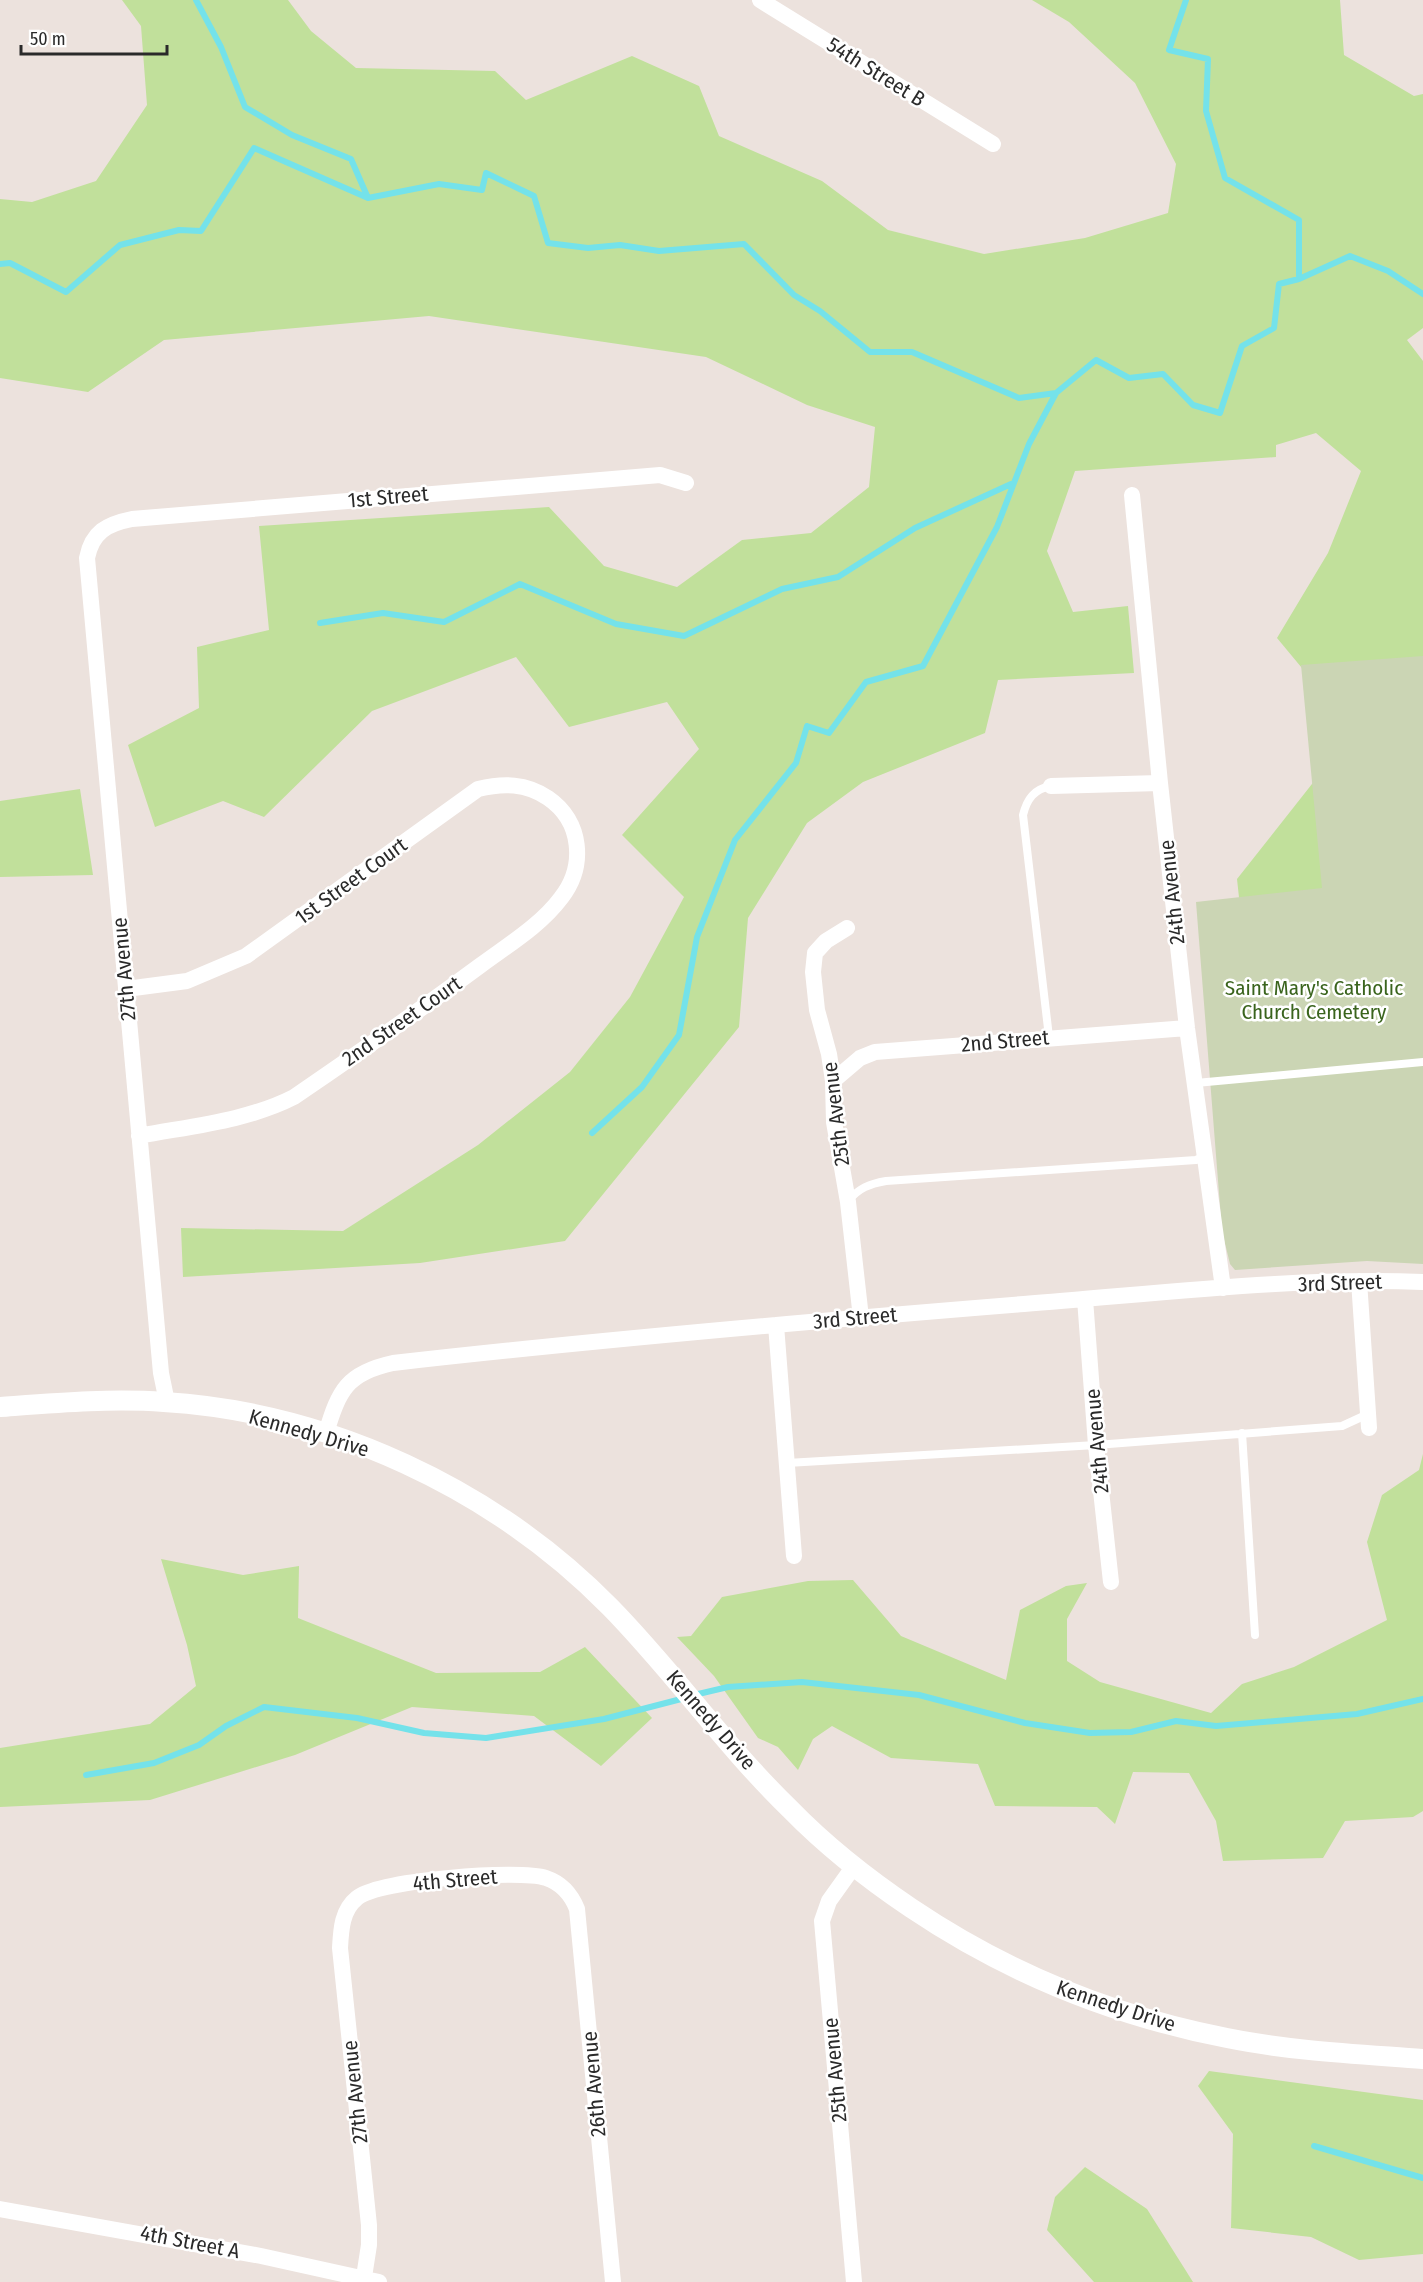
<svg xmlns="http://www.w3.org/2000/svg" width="1423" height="2282" viewBox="0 0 1423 2282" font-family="'Fira Sans Condensed',sans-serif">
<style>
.green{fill:#c1e09b}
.cemetery{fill:#cbd5b4}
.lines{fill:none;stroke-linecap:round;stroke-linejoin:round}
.stream{stroke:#74e2ea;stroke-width:6}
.service{stroke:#fff;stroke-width:8}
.minor{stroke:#fff;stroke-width:16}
.tertiary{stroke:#fff;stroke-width:20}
.labels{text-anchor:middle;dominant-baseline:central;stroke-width:5;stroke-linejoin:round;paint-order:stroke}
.street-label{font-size:21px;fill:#2a2a2a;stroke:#fff}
.park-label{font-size:21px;fill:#3a641d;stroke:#fff}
</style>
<rect width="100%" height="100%" fill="#ece2dd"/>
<path class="green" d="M 122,0 L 288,0 L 311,31 L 356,68 L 495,71 L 526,100 L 632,56 L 699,86 L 719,136 L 822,181 L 888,230 L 984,254 L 1085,238 L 1168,213 L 1176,164 L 1135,83 L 1069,22 L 1032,0 L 1340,0 L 1344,55 L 1414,96 L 1423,94 L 1423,328 L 1407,340 L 1423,361 L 1423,855 L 1242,925 L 1237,879 L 1323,770 L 1341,715 L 1277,638 L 1328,553 L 1361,471 L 1316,433 L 1276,445 L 1276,457 L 1075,471 L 1047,551 L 1073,612 L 1128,606 L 1134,673 L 998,680 L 985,733 L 863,782 L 807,823 L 748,918 L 739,1027 L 565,1241 L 420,1263 L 183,1277 L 181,1228 L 343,1231 L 478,1145 L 570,1072 L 630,997 L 684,897 L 622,835 L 699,749 L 667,702 L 569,727 L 516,657 L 372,711 L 264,817 L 223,801 L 155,827 L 128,745 L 199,708 L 197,647 L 269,630 L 259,526 L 549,507 L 604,566 L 677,587 L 742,540 L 811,533 L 869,487 L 875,427 L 807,405 L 706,357 L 429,316 L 164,340 L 88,392 L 0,378 L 0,199 L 32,202 L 96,181 L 147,105 L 141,26 Z
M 80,789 L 93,875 L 0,877 L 0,801 Z
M 1423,1454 L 1423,1811 L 1413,1817 L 1345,1821 L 1323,1858 L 1223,1861 L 1216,1821 L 1189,1773 L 1133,1772 L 1115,1824 L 1097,1807 L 995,1806 L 978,1764 L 891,1758 L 832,1726 L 813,1739 L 798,1770 L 778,1747 L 758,1738 L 714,1676 L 677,1637 L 691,1636 L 722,1597 L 808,1581 L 853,1580 L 901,1636 L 1006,1680 L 1020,1610 L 1066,1586 L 1087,1583 L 1067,1619 L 1067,1661 L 1100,1682 L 1211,1713 L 1242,1684 L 1294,1667 L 1387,1620 L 1367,1542 L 1382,1495 L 1419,1470 Z
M 161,1559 L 243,1575 L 299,1566 L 298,1618 L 436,1673 L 540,1672 L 585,1647 L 652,1718 L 601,1766 L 534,1716 L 412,1707 L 295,1755 L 150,1800 L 0,1807 L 0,1748 L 150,1724 L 196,1686 L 187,1645 Z
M 1209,2071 L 1423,2100 L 1423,2254 L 1359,2260 L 1311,2237 L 1231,2228 L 1233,2134 L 1198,2086 Z
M 1085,2167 L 1147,2209 L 1193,2282 L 1094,2282 L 1047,2230 L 1055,2197 Z"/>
<path class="cemetery" d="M 1423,656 L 1423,1264 L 1367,1261 L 1235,1270 L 1230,1264 L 1222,1231 L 1196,902 L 1322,888 L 1301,665 Z"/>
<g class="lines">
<path class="stream" d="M 196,0 L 221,47 L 245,107 L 292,135 L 351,159 L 368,198
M 1186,0 L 1169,50 L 1208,59 L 1206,111 L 1225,178 L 1299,220 L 1299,279
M 0,264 L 10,263 L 66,292 L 120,245 L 179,230 L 201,231 L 254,148 L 368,198 L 439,184 L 482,190 L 486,173 L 534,196 L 548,243 L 588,248 L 620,245 L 659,251 L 744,244 L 794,295 L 820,311 L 870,352 L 912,352 L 1019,398 L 1056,393 L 1096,360 L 1129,378 L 1163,374 L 1193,405 L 1220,413 L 1242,346 L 1274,328 L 1279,284 L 1299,279 L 1350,256 L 1388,271 L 1423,294
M 320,623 L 383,613 L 444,622 L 520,584 L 616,624 L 684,636 L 782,589 L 838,577 L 915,528 L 1011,484
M 592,1133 L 642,1087 L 679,1035 L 697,937 L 735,840 L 796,763 L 807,726 L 829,733 L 866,682 L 923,666 L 997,527 L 1029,444 L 1056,393
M 694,1695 L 728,1687 L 802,1682 L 919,1695 L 1025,1723 L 1090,1733 L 1131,1732 L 1176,1721 L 1216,1726 L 1357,1714 L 1423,1699
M 86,1775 L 154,1763 L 199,1745 L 226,1726 L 264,1707 L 357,1718 L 424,1733 L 486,1738 L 604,1719 L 685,1698
M 1314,2146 L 1423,2178"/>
<path class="service" d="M 1049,1037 L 1023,815 C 1027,799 1034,789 1051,786
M 1196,1083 L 1423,1062
M 848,1201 C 859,1188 869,1184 886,1181 L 1196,1160 L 1205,1156
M 1242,1433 L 1255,1635
M 787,1463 L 1096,1445 L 1342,1426 L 1368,1414"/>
<path class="minor" d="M 760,0 L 993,144
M 1132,495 L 1160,783 L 1187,1028 L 1223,1288
M 1051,786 L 1160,783
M 847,928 L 826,941 L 815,953 L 813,972 L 817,1010 L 829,1054 L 833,1081 L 834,1122 L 848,1202 L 861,1318
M 126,989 L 187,981 L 246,956 L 478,789 C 503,783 526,783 548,798 C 582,821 586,866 561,898 C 541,925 508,945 481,965 C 420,1010 357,1054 294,1097 C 247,1121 191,1126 139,1136
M 833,1081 L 860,1058 L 875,1052 L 1187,1028
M 1359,1281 L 1369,1428
M 1085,1299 L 1096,1445 L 1111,1582
M 776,1325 L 794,1556
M 167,1402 L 161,1373 L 87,558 C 92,532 107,524 132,519 L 660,475 L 686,483
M 326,1433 C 339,1390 347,1373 393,1363 C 603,1339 813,1321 1024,1304 C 1156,1294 1290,1277 1423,1282
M 854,1866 L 829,1901 L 822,1921 L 854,2282
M 0,2209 L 261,2256 L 379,2282
M 364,2277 L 369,2245 L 369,2225 L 340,1948 C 341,1929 342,1910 357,1898 C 378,1880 519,1869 546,1878 C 561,1883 571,1894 577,1909 L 613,2282"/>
<path class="tertiary" d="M 0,1407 C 54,1403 110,1398 164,1402 C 329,1412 494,1489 610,1607 C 673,1671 725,1746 790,1809 C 826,1846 868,1879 911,1908 C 1006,1972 1114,2016 1227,2038 C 1291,2051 1358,2054 1423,2059"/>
</g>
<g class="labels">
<g class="street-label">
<text transform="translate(876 72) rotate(32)">54th Street B</text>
<text transform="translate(388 497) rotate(-5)">1st Street</text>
<text transform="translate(351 881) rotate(-36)">1st Street Court</text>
<text transform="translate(1172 892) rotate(-96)">24th Avenue</text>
<text transform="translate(124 969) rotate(-95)">27th Avenue</text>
<text transform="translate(402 1021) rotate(-35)">2nd Street Court</text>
<text transform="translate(1005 1041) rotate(-5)">2nd Street</text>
<text transform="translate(836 1114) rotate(-97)">25th Avenue</text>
<text transform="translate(1340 1283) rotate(-2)">3rd Street</text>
<text transform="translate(855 1318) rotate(-5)">3rd Street</text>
<text transform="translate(309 1433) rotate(16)">Kennedy Drive</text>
<text transform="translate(1097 1441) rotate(-95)">24th Avenue</text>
<text transform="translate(711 1720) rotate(49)">Kennedy Drive</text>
<text transform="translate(455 1880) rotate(-5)">4th Street</text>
<text transform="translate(1116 2006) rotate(18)">Kennedy Drive</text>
<text transform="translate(835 2070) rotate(-95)">25th Avenue</text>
<text transform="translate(594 2084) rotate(-95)">26th Avenue</text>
<text transform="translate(355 2092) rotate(-96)">27th Avenue</text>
<text transform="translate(190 2242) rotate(11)">4th Street A</text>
</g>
<g class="park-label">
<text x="1314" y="988">Saint Mary's Catholic<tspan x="1314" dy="24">Church Cemetery</tspan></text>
</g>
</g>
<path d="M21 45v9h146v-9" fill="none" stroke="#2a2a2a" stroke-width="3"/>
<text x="30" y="45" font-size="18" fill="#2a2a2a" stroke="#ffffff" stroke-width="4.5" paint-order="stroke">50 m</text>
</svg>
